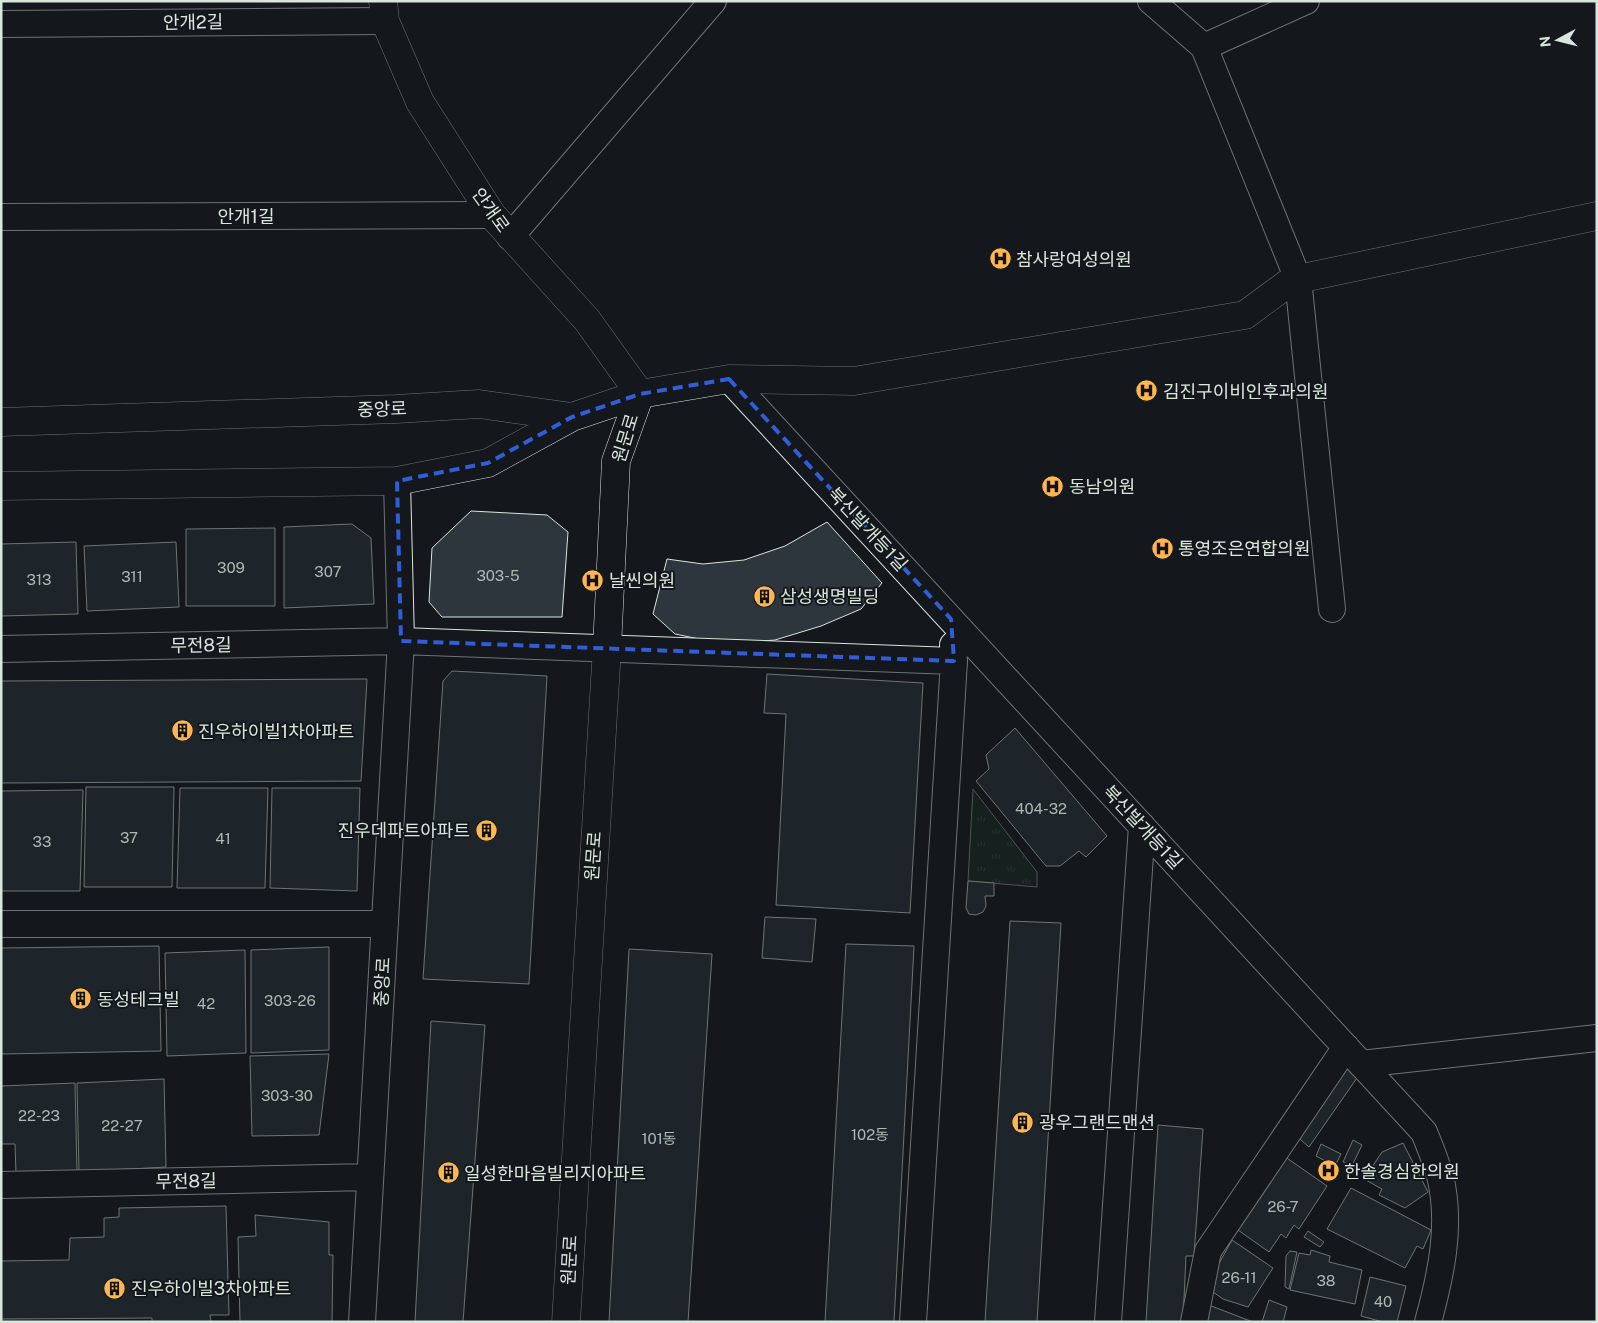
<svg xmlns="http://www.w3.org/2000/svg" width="1598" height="1323" viewBox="0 0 1598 1323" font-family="'Public Sans','Noto Sans KR',sans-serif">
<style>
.park{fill:url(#park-tufts);stroke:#939e99}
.building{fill:#2c363c;stroke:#d8e6dc}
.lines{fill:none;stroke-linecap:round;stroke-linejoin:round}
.minor-casing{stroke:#d8e6dc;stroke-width:28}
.tertiary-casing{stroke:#d8e6dc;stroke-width:29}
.minor{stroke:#14181c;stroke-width:26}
.tertiary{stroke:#14181c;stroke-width:28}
.marked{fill:none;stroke:#305dd8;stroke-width:4;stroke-dasharray:10 6;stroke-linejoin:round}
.labels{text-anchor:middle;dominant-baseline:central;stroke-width:4;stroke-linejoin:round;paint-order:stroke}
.number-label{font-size:15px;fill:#adbab4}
.street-label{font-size:18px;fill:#d8e6dc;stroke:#14181c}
.poi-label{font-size:18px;fill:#d8e6dc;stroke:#14181c;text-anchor:start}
</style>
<defs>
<pattern id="park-tufts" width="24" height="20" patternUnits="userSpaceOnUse" patternTransform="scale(1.25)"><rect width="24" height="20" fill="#1a2d24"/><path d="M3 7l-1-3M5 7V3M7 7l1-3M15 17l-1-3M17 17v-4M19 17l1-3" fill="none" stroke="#3b4b43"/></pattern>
</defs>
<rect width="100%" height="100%" fill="#14181c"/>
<path class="park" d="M 973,789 L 1037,872 L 1037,887 L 968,881 Z"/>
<path class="building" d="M 471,511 L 547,515 L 568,532 L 562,617 L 442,617 L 429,602 L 432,548 Z
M 827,522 L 882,583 L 861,609 L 821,626 L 775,640 L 723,644 L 675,634 L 653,614 L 667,559 L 703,564 L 744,560 L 785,546 Z
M 352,524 L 371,538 L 374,604 L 284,608 L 284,527 Z
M 275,528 L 275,606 L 186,606 L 186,529 Z
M 76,542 L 78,614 L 1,616 L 1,544 Z
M 176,542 L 179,607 L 87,611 L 84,546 Z
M 452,671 L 547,676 L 529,984 L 423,979 L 443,681 Z
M 767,674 L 923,683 L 910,913 L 776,905 L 786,714 L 764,713 Z
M 367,679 L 361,781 L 1,783 L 1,681 Z
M 1015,728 L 1107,836 L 1086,857 L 1079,851 L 1060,866 L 1046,866 L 976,781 L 989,769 L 986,755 Z
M 86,787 L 174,787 L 172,887 L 84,887 Z
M 180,788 L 268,788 L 265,888 L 177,888 Z
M 272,788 L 360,788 L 357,891 L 270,888 Z
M 83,790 L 80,891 L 1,891 L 1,791 Z
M 968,881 L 994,883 L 994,896 L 985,896 L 986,906 L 983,912 L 976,915 L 969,914 L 966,908 Z
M 765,917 L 816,919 L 812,962 L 762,958 Z
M 1010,921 L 1061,923 L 1037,1322 L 985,1322 Z
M 846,944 L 914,946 L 894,1322 L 825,1322 Z
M 159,946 L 161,1051 L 1,1054 L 1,948 Z
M 329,947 L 329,1050 L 251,1053 L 251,950 Z
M 629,949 L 712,954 L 688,1322 L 609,1322 Z
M 245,950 L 246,1053 L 167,1056 L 165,953 Z
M 431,1021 L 485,1025 L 463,1322 L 415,1322 Z
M 329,1054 L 319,1135 L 252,1136 L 250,1056 Z
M 1341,1062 L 1359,1075 L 1309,1147 L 1294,1134 Z
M 164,1079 L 166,1167 L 79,1172 L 77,1083 Z
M 75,1083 L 77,1172 L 16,1174 L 15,1144 L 1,1144 L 1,1086 Z
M 1158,1125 L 1203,1129 L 1194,1256 L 1186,1256 L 1183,1320 L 1191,1322 L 1146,1322 Z
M 1353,1140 L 1362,1145 L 1352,1166 L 1343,1162 Z
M 1403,1143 L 1428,1192 L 1405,1208 L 1379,1195 L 1382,1189 L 1364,1179 L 1382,1152 Z
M 1321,1144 L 1341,1154 L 1335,1166 L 1316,1156 Z
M 1284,1156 L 1327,1186 L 1299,1229 L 1294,1225 L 1286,1238 L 1281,1234 L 1269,1252 L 1238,1230 Z
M 1351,1188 L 1431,1230 L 1423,1249 L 1417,1246 L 1405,1268 L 1327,1229 Z
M 226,1206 L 229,1315 L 210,1315 L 211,1322 L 152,1322 L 152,1318 L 1,1319 L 1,1261 L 69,1260 L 70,1238 L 104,1237 L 104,1218 L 119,1217 L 119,1208 Z
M 255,1215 L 329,1222 L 329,1255 L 333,1255 L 332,1322 L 240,1322 L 238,1237 L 256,1236 Z
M 1308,1231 L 1324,1242 L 1320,1247 L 1304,1237 Z
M 1232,1240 L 1273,1268 L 1248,1307 L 1223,1299 L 1206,1287 Z
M 1311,1250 L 1330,1256 L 1329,1262 L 1362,1270 L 1355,1304 L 1290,1290 L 1299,1253 L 1310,1255 Z
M 1290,1251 L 1297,1252 L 1289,1289 L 1285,1287 L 1286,1256 Z
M 1370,1277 L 1406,1286 L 1397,1322 L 1383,1322 L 1361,1316 Z
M 1269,1300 L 1287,1307 L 1283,1322 L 1262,1322 Z
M 1206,1304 L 1253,1322 L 1202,1322 Z"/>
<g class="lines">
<defs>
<path id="minor" d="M 1151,1 L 1204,47 L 1298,279 L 1332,609
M 1,24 L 385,21
M 1204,47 L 1306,1
M 1,217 L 492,215
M 510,237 L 713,1
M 729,379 L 1424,1132 C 1430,1147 1436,1161 1440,1176 C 1452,1224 1441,1275 1428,1322
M 1,649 L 401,641 L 954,661
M 1,924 L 385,924
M 1361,1064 L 1597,1038
M 1,1185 L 370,1177
M 362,1322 L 401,641 L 397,481
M 913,1322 L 954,661 L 953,645
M 1108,1322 L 1142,826
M 1194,1322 L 1208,1251 L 1346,1047"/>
<path id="tertiary" d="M 383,1 L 385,21 L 420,102 L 492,215 L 587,320 L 640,394 L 616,461 L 607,648 L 566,1322
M 1,422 L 396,409 L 479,404 L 572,417
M 1,486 L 397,481 L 488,463 L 572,417 L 640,394 L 729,379 L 854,381 L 1245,315 L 1287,284 L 1298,279 L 1597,216"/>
</defs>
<use href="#minor" class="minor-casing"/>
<use href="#tertiary" class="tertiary-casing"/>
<use href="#minor" class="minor"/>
<use href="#tertiary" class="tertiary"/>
</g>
<path d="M0 0H1598V1323H0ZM 729,379 L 951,619 L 954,661 L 401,641 L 397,481 L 488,463 L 572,417 L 640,394 Z" fill="#14181c" fill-opacity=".55" fill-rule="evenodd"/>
<path class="marked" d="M 729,379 L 951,619 L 954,661 L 401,641 L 397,481 L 488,463 L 572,417 L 640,394 Z"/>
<defs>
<symbol id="hospital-disc" viewBox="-11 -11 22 22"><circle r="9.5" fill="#ffb74d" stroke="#14181c"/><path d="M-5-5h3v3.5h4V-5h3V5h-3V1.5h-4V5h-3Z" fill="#111"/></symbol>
<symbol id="building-disc" viewBox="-11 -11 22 22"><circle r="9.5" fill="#ffb74d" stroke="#14181c"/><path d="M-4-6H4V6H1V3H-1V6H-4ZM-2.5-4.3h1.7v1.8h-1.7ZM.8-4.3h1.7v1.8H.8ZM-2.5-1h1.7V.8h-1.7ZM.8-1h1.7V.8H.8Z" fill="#111"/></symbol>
</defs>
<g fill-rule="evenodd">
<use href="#hospital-disc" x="988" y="246" width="25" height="25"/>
<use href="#hospital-disc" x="1134" y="378" width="25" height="25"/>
<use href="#hospital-disc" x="1040" y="474" width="25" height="25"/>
<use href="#hospital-disc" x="1150" y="536" width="25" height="25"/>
<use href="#hospital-disc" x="580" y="568" width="25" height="25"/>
<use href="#building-disc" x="752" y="584" width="25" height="25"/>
<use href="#building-disc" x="170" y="718" width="25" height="25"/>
<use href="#building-disc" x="474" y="818" width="25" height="25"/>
<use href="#building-disc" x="68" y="986" width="25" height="25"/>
<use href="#building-disc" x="1010" y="1110" width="25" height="25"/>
<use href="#hospital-disc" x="1316" y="1158" width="25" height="25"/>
<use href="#building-disc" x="436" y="1160" width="25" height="25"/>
<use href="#building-disc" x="102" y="1276" width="25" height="25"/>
</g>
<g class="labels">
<g class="number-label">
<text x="231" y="567">309</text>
<text x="328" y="571">307</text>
<text x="498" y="575">303-5</text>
<text x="132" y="576">311</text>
<text x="39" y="579">313</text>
<text x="1041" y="808">404-32</text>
<text x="129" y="837">37</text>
<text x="223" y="838">41</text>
<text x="42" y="841">33</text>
<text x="290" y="1000">303-26</text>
<text x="206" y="1003">42</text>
<text x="287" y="1095">303-30</text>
<text x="39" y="1115">22-23</text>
<text x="122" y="1125">22-27</text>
<text x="870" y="1134">102동</text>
<text x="659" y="1138">101동</text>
<text x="1283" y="1206">26-7</text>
<text x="1239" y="1277">26-11</text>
<text x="1326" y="1280">38</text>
<text x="1383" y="1301">40</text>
</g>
<g class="street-label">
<text transform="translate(193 22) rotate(-1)">안개2길</text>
<text transform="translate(491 210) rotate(54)">안개로</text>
<text x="246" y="216">안개1길</text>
<text transform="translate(382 409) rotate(-2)">중앙로</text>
<text transform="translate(625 438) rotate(-73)">원문로</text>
<text transform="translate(868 529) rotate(47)">북신발개등1길</text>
<text transform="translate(201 645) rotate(-1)">무전8길</text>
<text transform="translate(1143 827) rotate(47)">북신발개등1길</text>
<text transform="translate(593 856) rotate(-86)">원문로</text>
<text transform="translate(382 982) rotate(-87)">중앙로</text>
<text transform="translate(186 1181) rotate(-1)">무전8길</text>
<text transform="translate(569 1260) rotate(-87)">원문로</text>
</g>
<g class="poi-label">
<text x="1016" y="259">참사랑여성의원</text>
<text x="1163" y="391">김진구이비인후과의원</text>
<text x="1069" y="486">동남의원</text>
<text x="1178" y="548">통영조은연합의원</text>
<text x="609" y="580">날씬의원</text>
<text x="780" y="596">삼성생명빌딩</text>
<text x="198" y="731">진우하이빌1차아파트</text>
<text x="470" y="830" text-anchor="end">진우데파트아파트</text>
<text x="97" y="999">동성테크빌</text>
<text x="1039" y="1122">광우그랜드맨션</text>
<text x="1344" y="1171">한솔경심한의원</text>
<text x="464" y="1173">일성한마음빌리지아파트</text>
<text x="131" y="1288">진우하이빌3차아파트</text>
</g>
</g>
<rect width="1598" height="1323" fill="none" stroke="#d8e6dc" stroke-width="5"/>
<g transform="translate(1558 40) rotate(263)" stroke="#14181c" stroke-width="4" paint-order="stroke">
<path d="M0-4L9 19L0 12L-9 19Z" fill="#d8e6dc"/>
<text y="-8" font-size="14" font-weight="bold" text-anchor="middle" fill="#d8e6dc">N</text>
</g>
</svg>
